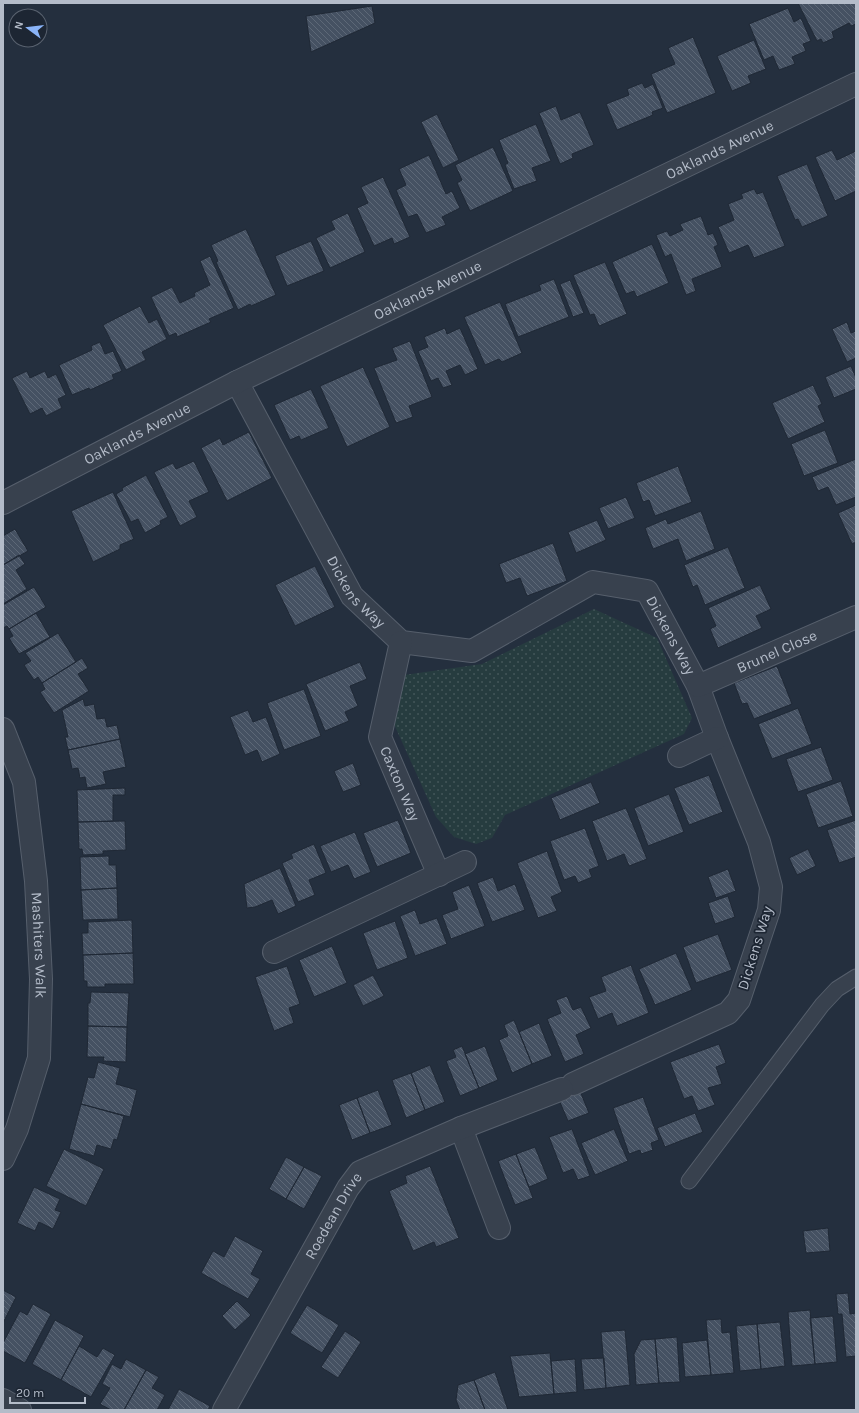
<svg xmlns="http://www.w3.org/2000/svg" width="859" height="1413" viewBox="0 0 859 1413" font-family="Karla,sans-serif">
<style>
.green{fill:url(#green-dots)}
.building{fill:url(#building-back-hatch);stroke:#1f2835}
.lines{fill:none;stroke-linecap:round;stroke-linejoin:round}
.lane-casing{stroke:#565f6c;stroke-width:17}
.street-casing{stroke:#565f6c;stroke-width:24}
.lane{stroke:#38414e;stroke-width:15}
.street{stroke:#38414e;stroke-width:22}
.labels{text-anchor:middle;dominant-baseline:central;stroke-width:3.5;stroke-linejoin:round;paint-order:stroke}
.street-label{font-size:15px;fill:#b4bcc9;stroke:#1d2633}
</style>
<defs>
<pattern id="green-dots" width="8" height="8" patternUnits="userSpaceOnUse"><rect width="8" height="8" fill="#263c3f"/><path d="M2 2h.1M6 6h.1" fill="none" stroke="#435659" stroke-width="1.8" stroke-linecap="round"/></pattern>
<pattern id="building-back-hatch" width="6" height="6" patternUnits="userSpaceOnUse"><rect width="6" height="6" fill="#455162"/><path d="M-1 5l2 2M0 0l6 6M5-1l2 2" fill="none" stroke="#5d6877"/></pattern>
</defs>
<rect width="100%" height="100%" fill="#242f3e"/>
<path class="green" d="M 594,609 L 657,638 L 692,718 L 684,734 L 505,815 L 492,838 L 476,844 L 454,837 L 436,817 L 393,722 L 404,675 L 482,664 Z"/>
<path class="building" d="M 798,3 L 856,3 L 856,24 L 851,26 L 849,23 L 832,32 L 834,38 L 823,43 L 821,39 L 817,41 Z
M 372,6 L 375,23 L 311,52 L 306,16 Z
M 788,8 L 794,22 L 801,18 L 811,41 L 803,44 L 806,51 L 792,57 L 795,64 L 779,70 L 773,56 L 764,60 L 749,24 Z
M 693,37 L 716,93 L 667,113 L 651,74 L 675,64 L 668,48 Z
M 754,40 L 766,69 L 748,76 L 751,83 L 732,91 L 717,56 Z
M 642,83 L 645,88 L 653,84 L 663,108 L 652,112 L 653,115 L 617,130 L 606,104 L 629,95 L 627,89 Z
M 556,106 L 561,120 L 580,112 L 594,145 L 572,154 L 573,158 L 560,164 L 539,113 Z
M 437,114 L 459,160 L 443,168 L 421,122 Z
M 536,124 L 551,161 L 532,168 L 537,181 L 514,189 L 505,165 L 508,163 L 499,140 Z
M 493,147 L 513,191 L 470,211 L 457,183 L 462,180 L 455,165 Z
M 832,150 L 837,160 L 856,151 L 856,191 L 835,201 L 815,157 Z
M 429,155 L 446,194 L 452,191 L 460,208 L 442,217 L 446,225 L 426,233 L 417,214 L 408,217 L 396,190 L 406,185 L 399,169 Z
M 807,164 L 828,216 L 802,227 L 798,219 L 795,220 L 777,176 Z
M 383,177 L 410,237 L 394,244 L 392,238 L 374,246 L 357,208 L 368,203 L 361,187 Z
M 754,189 L 757,194 L 763,192 L 785,246 L 754,258 L 748,245 L 729,253 L 718,227 L 734,220 L 728,204 L 743,198 L 741,194 Z
M 348,213 L 365,252 L 330,268 L 316,238 L 335,229 L 331,221 Z
M 701,216 L 708,235 L 713,233 L 718,245 L 714,247 L 722,267 L 692,279 L 696,291 L 686,295 L 671,254 L 665,257 L 656,235 L 667,231 L 670,236 L 683,230 L 680,224 Z
M 246,229 L 276,295 L 251,306 L 250,304 L 238,310 L 216,262 L 218,261 L 211,245 Z
M 311,241 L 324,271 L 287,286 L 275,256 Z
M 652,244 L 669,283 L 637,297 L 634,291 L 626,294 L 612,262 Z
M 210,256 L 234,308 L 209,319 L 211,322 L 177,337 L 176,333 L 169,336 L 151,297 L 172,287 L 180,303 L 195,296 L 194,293 L 210,285 L 200,261 Z
M 605,262 L 627,314 L 599,326 L 594,314 L 590,315 L 573,275 Z
M 554,279 L 569,317 L 518,337 L 505,304 L 541,290 L 539,285 Z
M 570,280 L 584,313 L 573,317 L 560,284 Z
M 500,302 L 522,353 L 502,362 L 499,359 L 485,365 L 464,317 Z
M 140,306 L 149,323 L 157,319 L 167,339 L 142,352 L 146,360 L 126,370 L 103,325 Z
M 847,322 L 851,333 L 856,331 L 856,358 L 847,362 L 832,329 Z
M 445,328 L 447,334 L 460,328 L 478,369 L 465,375 L 460,365 L 446,371 L 452,385 L 443,388 L 438,378 L 431,381 L 418,351 L 428,347 L 424,337 Z
M 410,341 L 432,397 L 409,406 L 413,417 L 396,423 L 374,368 L 397,360 L 392,348 Z
M 100,342 L 105,354 L 113,351 L 122,371 L 112,375 L 114,379 L 90,390 L 89,388 L 72,395 L 59,365 L 92,350 L 91,346 Z
M 851,366 L 856,378 L 856,389 L 834,398 L 825,377 Z
M 363,367 L 390,427 L 347,447 L 320,386 Z
M 27,371 L 30,378 L 45,371 L 48,378 L 56,374 L 66,395 L 58,399 L 62,408 L 46,416 L 42,408 L 30,414 L 12,378 Z
M 813,385 L 822,404 L 818,406 L 825,422 L 788,439 L 772,403 Z
M 311,389 L 329,428 L 301,440 L 299,436 L 290,440 L 274,405 Z
M 825,430 L 838,463 L 804,476 L 791,444 Z
M 249,432 L 272,478 L 227,501 L 201,448 L 220,438 L 223,445 Z
M 856,459 L 856,497 L 836,505 L 828,487 L 818,491 L 812,477 Z
M 194,461 L 209,492 L 189,501 L 197,517 L 180,526 L 154,472 L 173,463 L 176,469 Z
M 678,466 L 692,502 L 655,516 L 649,500 L 643,502 L 636,483 Z
M 146,475 L 168,517 L 160,521 L 161,524 L 145,533 L 138,519 L 131,522 L 116,494 L 123,490 L 122,488 Z
M 113,492 L 134,539 L 120,545 L 120,549 L 93,562 L 71,511 Z
M 626,497 L 635,518 L 608,529 L 599,508 Z
M 856,505 L 856,542 L 852,544 L 838,513 Z
M 701,511 L 715,549 L 686,561 L 678,539 L 653,549 L 645,528 L 666,519 L 668,524 Z
M 597,520 L 606,540 L 576,553 L 568,532 Z
M 15,529 L 28,551 L 3,565 L 3,536 Z
M 553,543 L 567,581 L 527,596 L 520,578 L 506,583 L 499,564 Z
M 728,547 L 745,588 L 705,605 L 697,585 L 693,587 L 684,565 Z
M 19,555 L 25,564 L 16,570 L 27,589 L 3,604 L 3,565 Z
M 315,566 L 335,607 L 295,626 L 275,585 Z
M 760,585 L 771,609 L 756,616 L 762,628 L 718,648 L 710,629 L 716,626 L 708,608 Z
M 34,587 L 46,607 L 9,629 L 7,626 L 3,628 L 3,605 Z
M 36,613 L 50,637 L 19,654 L 9,638 L 13,636 L 9,629 Z
M 58,633 L 76,662 L 42,683 L 38,677 L 34,680 L 24,665 L 31,661 L 25,653 Z
M 82,658 L 88,668 L 78,674 L 89,691 L 54,713 L 40,692 L 45,689 L 42,683 Z
M 360,662 L 367,679 L 350,686 L 358,706 L 345,712 L 349,721 L 325,731 L 306,684 Z
M 777,666 L 792,704 L 754,719 L 747,703 L 742,704 L 734,683 Z
M 304,689 L 321,736 L 284,750 L 267,703 Z
M 83,699 L 85,706 L 94,704 L 97,719 L 105,718 L 107,727 L 117,725 L 120,739 L 68,750 L 65,737 L 68,737 L 62,710 Z
M 798,708 L 812,744 L 772,759 L 758,724 Z
M 248,710 L 253,722 L 266,717 L 280,754 L 262,762 L 257,750 L 245,755 L 230,717 Z
M 120,739 L 126,767 L 103,772 L 106,784 L 87,788 L 85,777 L 80,778 L 78,768 L 72,769 L 68,750 Z
M 821,747 L 833,780 L 798,792 L 786,759 Z
M 353,763 L 361,785 L 343,792 L 334,771 Z
M 709,775 L 723,812 L 689,825 L 674,788 Z
M 841,781 L 853,816 L 818,828 L 806,794 Z
M 591,782 L 600,803 L 560,820 L 551,798 Z
M 125,788 L 125,795 L 113,795 L 113,821 L 78,822 L 77,790 Z
M 669,794 L 684,832 L 648,846 L 634,808 Z
M 626,808 L 647,859 L 629,866 L 624,854 L 607,861 L 592,821 Z
M 398,820 L 411,853 L 377,867 L 363,833 Z
M 856,820 L 856,857 L 839,863 L 827,830 Z
M 125,821 L 126,850 L 103,851 L 103,854 L 83,855 L 82,849 L 79,849 L 78,822 Z
M 585,828 L 599,866 L 589,870 L 592,877 L 578,883 L 575,876 L 564,880 L 550,841 Z
M 355,832 L 371,872 L 354,879 L 348,865 L 331,872 L 320,846 Z
M 314,844 L 326,873 L 309,880 L 315,895 L 298,902 L 282,863 L 293,858 L 291,854 Z
M 808,849 L 816,866 L 797,875 L 789,858 Z
M 547,851 L 562,892 L 551,897 L 557,911 L 538,918 L 517,863 Z
M 109,856 L 109,865 L 116,865 L 117,888 L 81,890 L 80,857 Z
M 280,868 L 296,906 L 278,914 L 272,900 L 255,907 L 247,908 L 244,884 Z
M 728,869 L 736,891 L 716,898 L 708,877 Z
M 493,877 L 498,891 L 515,884 L 525,910 L 492,922 L 477,883 Z
M 469,885 L 485,926 L 451,939 L 442,915 L 458,909 L 452,892 Z
M 117,888 L 118,919 L 83,920 L 81,890 Z
M 728,896 L 735,917 L 715,924 L 708,903 Z
M 415,910 L 420,924 L 437,918 L 447,944 L 415,956 L 400,916 Z
M 132,920 L 133,953 L 83,955 L 82,933 L 88,933 L 88,922 Z
M 395,921 L 408,958 L 377,970 L 363,933 Z
M 718,934 L 732,970 L 696,983 L 683,947 Z
M 332,946 L 347,983 L 314,997 L 299,960 Z
M 133,953 L 134,984 L 105,984 L 105,987 L 87,987 L 87,981 L 84,981 L 83,955 Z
M 676,953 L 692,990 L 655,1005 L 639,969 Z
M 631,965 L 649,1013 L 617,1026 L 612,1013 L 598,1019 L 589,997 L 606,991 L 601,977 Z
M 287,966 L 300,1004 L 289,1008 L 294,1023 L 274,1031 L 255,977 Z
M 373,975 L 384,996 L 363,1006 L 353,985 Z
M 91,992 L 129,993 L 127,1027 L 88,1026 L 88,1003 L 90,1003 Z
M 567,996 L 573,1010 L 581,1007 L 591,1028 L 576,1035 L 584,1054 L 565,1062 L 547,1019 L 561,1013 L 556,1000 Z
M 514,1020 L 532,1064 L 512,1073 L 499,1040 L 508,1036 L 504,1025 Z
M 539,1023 L 552,1056 L 532,1064 L 519,1032 Z
M 88,1026 L 127,1027 L 126,1062 L 103,1061 L 104,1057 L 87,1057 Z
M 719,1044 L 726,1063 L 716,1067 L 722,1084 L 708,1088 L 715,1105 L 698,1111 L 692,1096 L 684,1099 L 670,1062 Z
M 462,1046 L 479,1088 L 460,1096 L 446,1061 L 456,1057 L 453,1050 Z
M 485,1046 L 498,1080 L 479,1088 L 465,1054 Z
M 98,1062 L 120,1068 L 116,1084 L 137,1090 L 130,1117 L 81,1104 L 88,1077 L 94,1078 Z
M 430,1065 L 445,1102 L 425,1110 L 411,1073 Z
M 411,1073 L 425,1110 L 406,1118 L 392,1080 Z
M 378,1090 L 392,1125 L 370,1133 L 357,1098 Z
M 580,1091 L 589,1113 L 568,1121 L 559,1100 Z
M 643,1097 L 659,1140 L 651,1143 L 653,1150 L 641,1154 L 640,1150 L 629,1154 L 613,1108 Z
M 357,1098 L 370,1133 L 352,1140 L 339,1105 Z
M 81,1104 L 124,1116 L 117,1140 L 114,1139 L 111,1149 L 97,1145 L 94,1156 L 69,1149 Z
M 695,1113 L 703,1132 L 665,1147 L 657,1128 Z
M 572,1129 L 590,1176 L 578,1180 L 573,1169 L 563,1173 L 549,1137 Z
M 614,1129 L 628,1161 L 595,1175 L 581,1143 Z
M 535,1147 L 548,1179 L 529,1187 L 516,1154 Z
M 64,1149 L 104,1169 L 86,1206 L 46,1186 Z
M 516,1154 L 533,1198 L 515,1205 L 498,1161 Z
M 286,1157 L 304,1167 L 286,1199 L 269,1189 Z
M 430,1166 L 459,1238 L 436,1247 L 434,1242 L 413,1251 L 389,1191 L 407,1183 L 405,1176 Z
M 304,1167 L 322,1176 L 304,1209 L 286,1199 Z
M 34,1187 L 60,1199 L 55,1210 L 61,1212 L 53,1229 L 39,1222 L 35,1231 L 17,1223 Z
M 828,1228 L 830,1251 L 806,1253 L 803,1231 Z
M 235,1236 L 263,1251 L 251,1274 L 260,1279 L 248,1299 L 201,1273 L 213,1251 L 224,1257 Z
M 3,1290 L 16,1297 L 3,1323 Z
M 848,1293 L 850,1314 L 856,1313 L 856,1356 L 846,1357 L 842,1314 L 838,1314 L 836,1294 Z
M 237,1301 L 251,1315 L 235,1330 L 222,1316 Z
M 33,1304 L 51,1314 L 25,1363 L 3,1351 L 3,1343 L 20,1311 L 27,1315 Z
M 307,1305 L 339,1325 L 322,1353 L 290,1333 Z
M 810,1310 L 815,1364 L 792,1366 L 788,1312 Z
M 833,1316 L 837,1362 L 815,1364 L 810,1318 Z
M 721,1319 L 722,1333 L 730,1332 L 734,1373 L 711,1375 L 706,1320 Z
M 55,1320 L 84,1336 L 61,1380 L 32,1364 Z
M 780,1322 L 785,1366 L 761,1369 L 757,1324 Z
M 757,1324 L 761,1369 L 740,1371 L 736,1326 Z
M 625,1330 L 630,1385 L 606,1388 L 601,1332 Z
M 345,1331 L 361,1342 L 338,1378 L 321,1367 Z
M 677,1337 L 680,1382 L 659,1383 L 655,1339 Z
M 655,1339 L 659,1383 L 636,1385 L 634,1354 L 641,1340 Z
M 707,1340 L 711,1375 L 685,1377 L 682,1343 Z
M 79,1346 L 97,1357 L 103,1348 L 115,1355 L 91,1397 L 61,1380 Z
M 550,1353 L 554,1394 L 519,1397 L 510,1356 Z
M 604,1358 L 606,1388 L 584,1390 L 581,1359 Z
M 126,1359 L 146,1370 L 124,1410 L 111,1410 L 100,1404 L 110,1388 L 102,1384 L 112,1364 L 121,1369 Z
M 575,1359 L 577,1392 L 554,1394 L 551,1361 Z
M 146,1370 L 159,1377 L 152,1388 L 165,1395 L 157,1410 L 124,1410 Z
M 495,1372 L 508,1410 L 485,1410 L 474,1380 Z
M 474,1380 L 485,1410 L 460,1410 L 456,1400 L 458,1385 Z
M 179,1389 L 210,1406 L 208,1410 L 168,1410 Z"/>
<g class="lines">
<defs>
<path id="lane" d="M 689,1181 L 822,1005 L 837,989 L 856,977"/>
<g id="street">
<path id="s1" d="M 237,382 L 352,596 L 401,642 L 472,651 L 593,582 L 647,591 L 698,686 L 717,738 L 759,842 L 771,887 L 769,910 L 739,1000 L 728,1013 L 573,1084"/>
<path id="s2" d="M 3,503 L 237,382 L 856,84"/>
<path id="s3" d="M 401,642 L 380,737 L 439,875"/>
<path id="s4" d="M 698,686 L 856,617"/>
<path id="s5" d="M 3,729 L 24,782 L 36,881 L 41,979 L 39,1058 L 17,1129 L 3,1159"/>
<path d="M 679,756 L 717,738"/>
<path d="M 274,952 L 465,862"/>
<path d="M 461,1128 L 499,1228"/>
<path d="M 3,1400 L 20,1410"/>
<path id="s6" d="M 224,1410 L 348,1188 L 360,1172 L 461,1128 L 562,1089"/>
</g>
</defs>
<use href="#lane" class="lane-casing"/>
<use href="#street" class="street-casing"/>
<use href="#lane" class="lane"/>
<use href="#street" class="street"/>
</g>
<g class="labels">
<g class="street-label">
<text stroke="none"><textPath href="#s2" startOffset="799">Oaklands Avenue</textPath></text>
<text stroke="none"><textPath href="#s2" startOffset="475">Oaklands Avenue</textPath></text>
<text stroke="none"><textPath href="#s2" startOffset="151">Oaklands Avenue</textPath></text>
<text stroke="none"><textPath href="#s1" startOffset="242">Dickens Way</textPath></text>
<text stroke="none"><textPath href="#s1" startOffset="626">Dickens Way</textPath></text>
<text stroke="none"><textPath href="#s4" startOffset="86">Brunel Close</textPath></text>
<text stroke="none"><textPath href="#s3" startOffset="148">Caxton Way</textPath></text>
<text stroke="none"><textPath href="#s5" startOffset="221">Mashiters Walk</textPath></text>
<text transform="translate(755 948) rotate(-73)">Dickens Way</text>
<text stroke="none"><textPath href="#s6" startOffset="223">Roedean Drive</textPath></text>
</g>
</g>
<rect width="859" height="1413" fill="none" stroke="#b4bcc9" stroke-width="8"/>
<g transform="translate(28 28) rotate(285)"><circle r="19" fill="#1d2633" stroke="#59626f"/>
<path d="M0-3L7 15L0 10L-7 15Z" fill="#8ab4f8"/>
<text y="-6" font-size="11" font-weight="bold" text-anchor="middle" fill="#b4bcc9">N</text>
</g>
<path d="M10 1397v6h75v-6" fill="none" stroke="#b4bcc9" stroke-width="2"/>
<text x="16" y="1397" font-size="12" fill="#b4bcc9" stroke="#1d2633" stroke-width="3" paint-order="stroke">20 m</text>
</svg>
